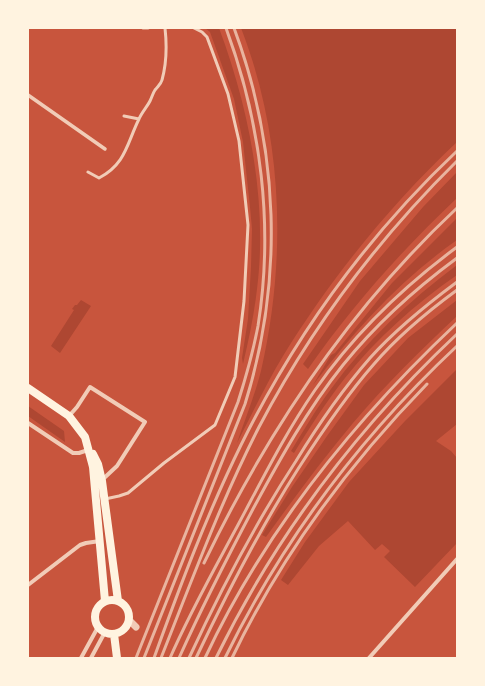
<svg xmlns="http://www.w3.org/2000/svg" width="485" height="686" viewBox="0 0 485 686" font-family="'Noto Sans',sans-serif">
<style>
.green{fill:#ae4732}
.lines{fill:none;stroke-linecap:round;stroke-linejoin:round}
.service{stroke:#f1ccb7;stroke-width:3}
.pedestrian{stroke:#f1ccb7;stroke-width:3.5}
.minor{stroke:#f1ccb7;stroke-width:4}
.tertiary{stroke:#f1ccb7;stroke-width:7}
.secondary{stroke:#fff3e0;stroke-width:8}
.rail{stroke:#e9b49f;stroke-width:3}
</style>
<rect width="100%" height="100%" fill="#c8553d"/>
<path class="green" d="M 205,28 L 219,28 C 249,108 268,203 257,289 C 254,315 249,339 243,364 L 242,358 L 248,319 L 251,267 L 252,229 L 250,207 L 243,142 L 234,99 L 210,32 Z
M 241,28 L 457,28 L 457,142 C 390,205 331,278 283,356 C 266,384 252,414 237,443 C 245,419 255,395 261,371 C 287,258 283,136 241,28 Z
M 457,172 L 457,198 C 402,250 351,307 308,369 L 303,364 L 360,281 L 423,207 Z
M 457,218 L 457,240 C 401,279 354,331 313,385 L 331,355 L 335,353 L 392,283 Z
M 457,265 L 457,275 C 415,304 377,338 345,378 C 326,402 310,427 294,453 L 291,451 C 304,430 316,409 331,389 C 366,341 409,301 457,265 Z
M 81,300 L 91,306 L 60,353 L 51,346 L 74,310 L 72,309 L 75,305 L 77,305 Z
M 457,300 L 457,316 C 421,350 385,385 353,423 C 322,460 294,498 266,537 L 262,535 L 292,487 L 327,436 L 364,385 L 408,338 Z
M 457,369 L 457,424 L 436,441 L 451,451 L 457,458 L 457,543 L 415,587 L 384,557 L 390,551 L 382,544 L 375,550 L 348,521 L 319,546 L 288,585 L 281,580 L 305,542 L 349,482 L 405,421 Z
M 28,406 L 64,431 L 65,442 L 28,416 Z"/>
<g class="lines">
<path class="service" d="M 143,28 L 148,28
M 124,116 L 139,119
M 88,172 L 99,178 C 126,164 127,143 139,119 C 142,112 147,107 150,101 C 152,97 153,93 155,90 C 158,86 161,84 162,80 C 167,62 167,46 165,28
M 105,499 L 119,496 L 128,493 L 164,463 L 215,425 L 235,377 L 244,301 L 248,225 L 239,141 L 228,94 L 207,37 L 202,32 L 194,28"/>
<path class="pedestrian" d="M 28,95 L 105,149"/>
<path class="minor" d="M 69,416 L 77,407 L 90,387 L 145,422 L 117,466 L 102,480
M 28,423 L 73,453 L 79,453 L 88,450
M 28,585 L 80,545 L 86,543 L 100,541
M 81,658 L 98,627
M 91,658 L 105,632
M 369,658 L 457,559"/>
<path class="tertiary" d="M 129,620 L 136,627"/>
<path class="secondary" d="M 28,388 L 69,416 L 85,437 L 93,467 L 105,601
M 93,454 L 98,464 L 102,481 L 118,601
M95 617a17 17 0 1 1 34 0a17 17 0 1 1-34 0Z
M 114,634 L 117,658"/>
<path class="rail" d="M 204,563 C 268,430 349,309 457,208
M 136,658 L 238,402 C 246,377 253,352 258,326 C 274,226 261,123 226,28
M 144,658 L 245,404 C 284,280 279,149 234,28
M 154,658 C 180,586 207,514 241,445 C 295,336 368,235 457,151
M 161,658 C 192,580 221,501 259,427 C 311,328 378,239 457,161
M 170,658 C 190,612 215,568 239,523 C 263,478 286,432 315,390 C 354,334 403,287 457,247
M 179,658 C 202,607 227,558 253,509 C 280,459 307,410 343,365 C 376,324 415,289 457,258
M 189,658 C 221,589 255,524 296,461 C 318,425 342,390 370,358 C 396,329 426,305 457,282
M 196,658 C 227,593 259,530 298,469 C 321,433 345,397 374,364 C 398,336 427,312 457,290
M 205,658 C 265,530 355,419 457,323
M 216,658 C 276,535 357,428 457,334
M 225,658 C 282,541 362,435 457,346
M 232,658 C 281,556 348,465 427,384"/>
</g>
<rect width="485" height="686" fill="none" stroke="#fff3e0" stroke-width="58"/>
</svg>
